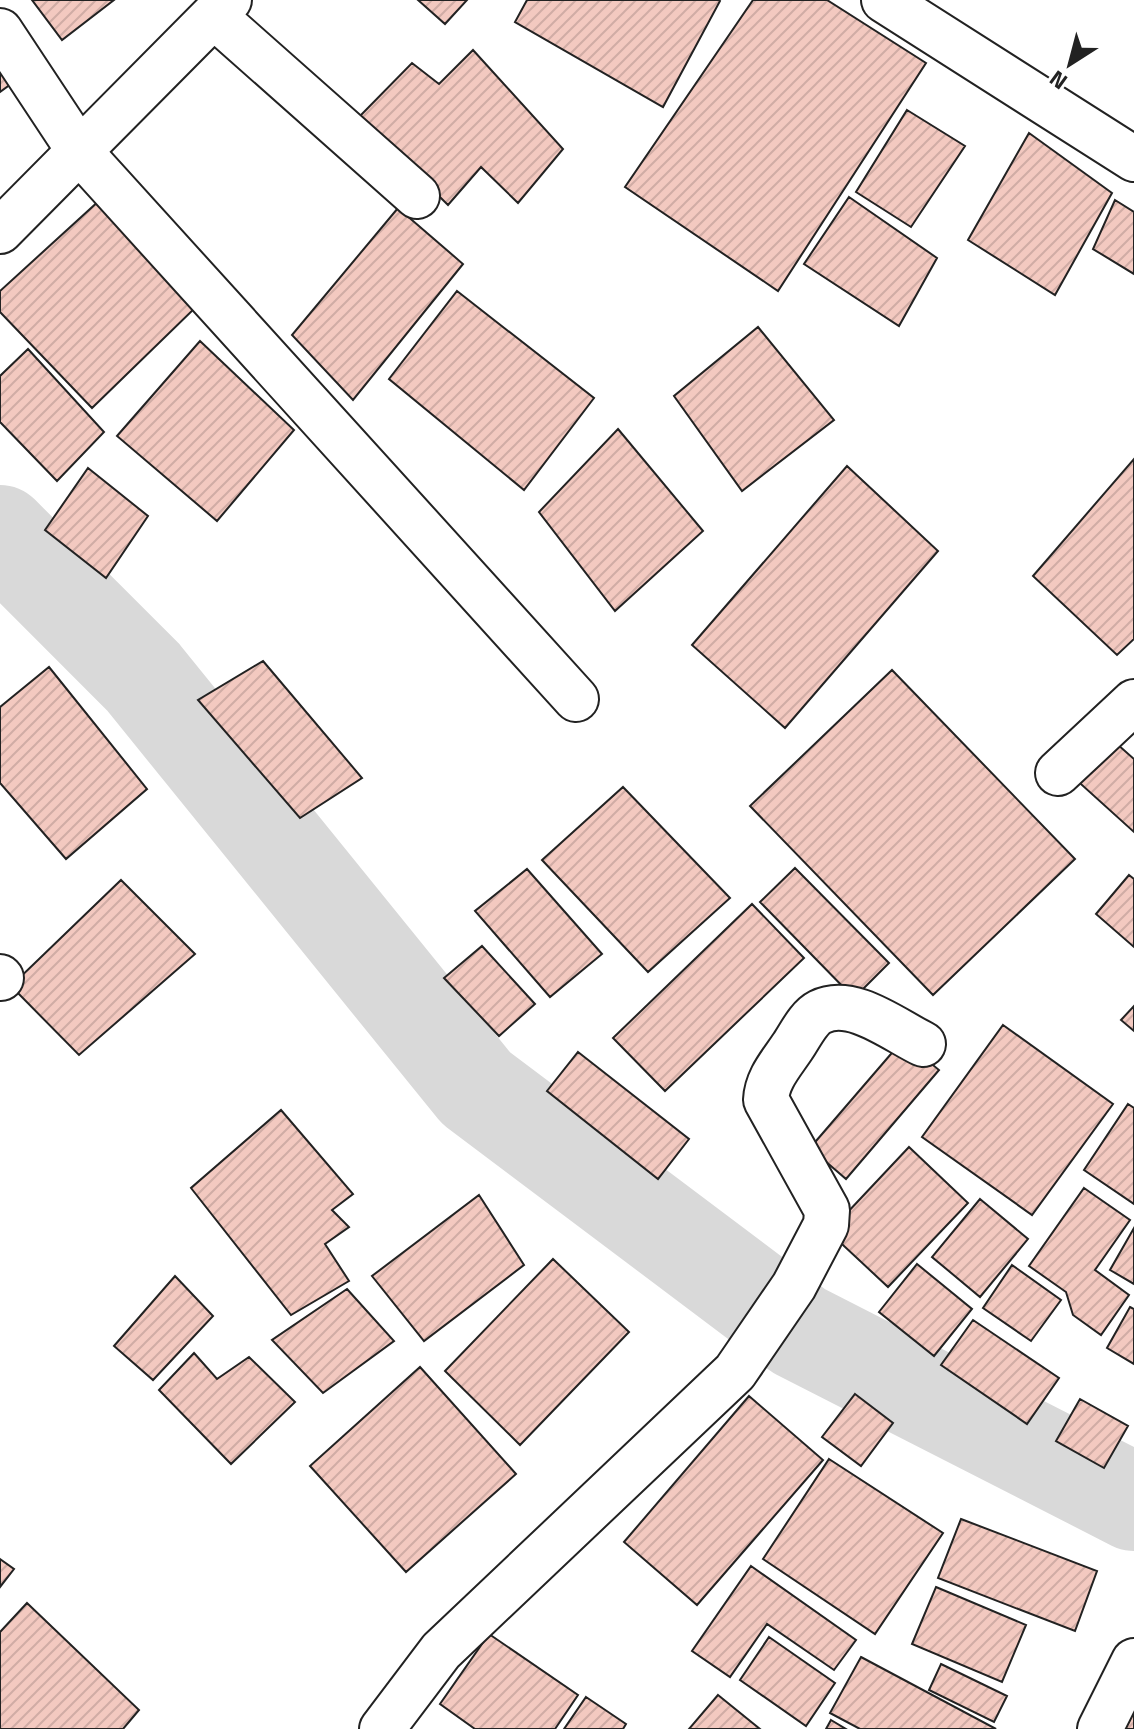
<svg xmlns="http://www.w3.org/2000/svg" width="1134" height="1729" viewBox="0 0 1134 1729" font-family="'Titillium Web',sans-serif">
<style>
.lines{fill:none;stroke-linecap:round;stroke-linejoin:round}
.river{stroke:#d9d9d9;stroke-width:98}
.building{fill:url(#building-hatch);stroke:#222;stroke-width:2}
.minor-casing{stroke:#222;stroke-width:48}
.minor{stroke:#fff;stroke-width:44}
</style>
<defs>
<pattern id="building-hatch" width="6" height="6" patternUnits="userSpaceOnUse" patternTransform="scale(2)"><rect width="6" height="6" fill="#f3c9c0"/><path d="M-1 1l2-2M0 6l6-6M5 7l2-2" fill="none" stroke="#d0aca5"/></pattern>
</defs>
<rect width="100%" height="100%" fill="#fff"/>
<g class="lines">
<path class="river" d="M 0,534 L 143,677 L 476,1088 L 799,1331 L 1134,1502"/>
</g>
<path class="building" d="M 32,0 L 114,0 L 62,40 Z
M 418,0 L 467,0 L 445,24 Z
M 527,0 L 719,0 L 720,1 L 663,107 L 515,22 Z
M 753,0 L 827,0 L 926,63 L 778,291 L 625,187 Z
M 473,50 L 563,149 L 518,203 L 481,167 L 448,205 L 359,117 L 412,63 L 439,84 Z
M 0,61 L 15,81 L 0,92 Z
M 907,110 L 965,146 L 911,227 L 856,192 Z
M 1029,133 L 1112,193 L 1055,295 L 968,240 Z
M 849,197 L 937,258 L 899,326 L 804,264 Z
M 101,199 L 197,306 L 92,408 L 0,312 L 0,291 Z
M 1115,200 L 1134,212 L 1134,274 L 1093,249 Z
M 398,208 L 463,264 L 353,400 L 292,335 Z
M 457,291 L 594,398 L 524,490 L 389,379 Z
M 758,327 L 834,420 L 742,491 L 674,396 Z
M 200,341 L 294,430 L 217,521 L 117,436 Z
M 28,349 L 104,432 L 57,481 L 0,422 L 0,376 Z
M 618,429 L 703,531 L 615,611 L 539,512 Z
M 1134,459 L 1134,639 L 1117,655 L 1033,576 Z
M 847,466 L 938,551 L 785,728 L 692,645 Z
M 88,468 L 148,516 L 106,578 L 45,530 Z
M 263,661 L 362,778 L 300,818 L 198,700 Z
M 49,667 L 147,789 L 66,859 L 0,783 L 0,707 Z
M 892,670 L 1075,859 L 933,995 L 750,806 Z
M 1108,736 L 1134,759 L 1134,832 L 1072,776 Z
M 623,787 L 730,898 L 648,972 L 542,860 Z
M 795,868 L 889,963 L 854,998 L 760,902 Z
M 527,869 L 602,954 L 550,997 L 475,911 Z
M 1129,875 L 1134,879 L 1134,947 L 1096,914 Z
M 121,880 L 195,954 L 79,1055 L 11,986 Z
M 752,904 L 804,958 L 665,1091 L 613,1038 Z
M 482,946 L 535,1004 L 499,1036 L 444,978 Z
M 1134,1006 L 1134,1031 L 1121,1020 Z
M 1003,1025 L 1113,1104 L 1032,1215 L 922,1137 Z
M 903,1040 L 939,1070 L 846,1179 L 810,1148 Z
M 578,1052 L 689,1139 L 658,1179 L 547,1091 Z
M 1128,1104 L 1134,1108 L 1134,1204 L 1084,1170 Z
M 281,1110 L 353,1194 L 332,1210 L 349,1227 L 325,1244 L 349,1281 L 291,1315 L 191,1188 Z
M 909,1147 L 968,1203 L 888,1287 L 829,1232 Z
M 1084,1188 L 1130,1220 L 1095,1270 L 1129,1295 L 1101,1335 L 1073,1315 L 1066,1292 L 1029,1266 Z
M 479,1195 L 524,1265 L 424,1341 L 372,1276 Z
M 980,1199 L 1028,1239 L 980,1297 L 932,1257 Z
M 1134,1228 L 1134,1284 L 1110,1270 Z
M 553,1259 L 629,1332 L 520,1445 L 445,1371 Z
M 917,1264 L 972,1309 L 934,1356 L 879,1312 Z
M 1012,1265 L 1061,1300 L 1031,1341 L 983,1308 Z
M 175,1276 L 213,1316 L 153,1380 L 114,1346 Z
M 347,1289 L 394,1341 L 323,1393 L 272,1340 Z
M 1130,1307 L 1134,1309 L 1134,1364 L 1107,1348 Z
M 973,1320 L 1059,1378 L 1027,1424 L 941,1365 Z
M 194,1353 L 217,1379 L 249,1357 L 295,1402 L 231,1464 L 159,1390 Z
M 420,1367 L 516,1474 L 406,1572 L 310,1466 Z
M 855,1394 L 893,1423 L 861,1466 L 822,1437 Z
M 749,1396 L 823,1460 L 697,1605 L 624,1542 Z
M 1080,1399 L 1128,1426 L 1104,1468 L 1056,1441 Z
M 829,1459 L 943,1533 L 875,1634 L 763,1559 Z
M 961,1519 L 1097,1571 L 1075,1631 L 938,1578 Z
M 0,1559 L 14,1569 L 0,1587 Z
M 751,1566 L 856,1640 L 834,1670 L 767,1624 L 730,1677 L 692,1651 Z
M 936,1587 L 1026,1625 L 1002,1682 L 912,1644 Z
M 27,1603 L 139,1710 L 123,1729 L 0,1729 L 0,1632 Z
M 489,1634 L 578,1695 L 555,1729 L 475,1729 L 440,1704 Z
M 769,1637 L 835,1683 L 806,1726 L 740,1680 Z
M 861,1657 L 996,1729 L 860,1729 L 830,1713 Z
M 941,1664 L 1007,1696 L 994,1722 L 929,1690 Z
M 718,1695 L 760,1729 L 689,1729 Z
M 586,1697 L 626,1724 L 623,1729 L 564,1729 Z
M 1134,1698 L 1134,1729 L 1110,1729 Z
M 831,1720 L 846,1729 L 826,1729 Z"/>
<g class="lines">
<defs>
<path id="minor" d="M 884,0 L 1134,159
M 214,16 L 417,196
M 0,31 L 80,152 L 576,699
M 0,231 L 229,0
M 1058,773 L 1134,702
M 0,977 L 1,978
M 382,1729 L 441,1651 L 735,1372 L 794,1286 L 826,1225 L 827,1210 L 766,1100 C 767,1079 781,1064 793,1046 C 800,1036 808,1018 820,1012 C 852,996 894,1030 923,1044
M 1100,1729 L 1134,1661"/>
</defs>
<use href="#minor" class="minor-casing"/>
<use href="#minor" class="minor"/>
</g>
<g transform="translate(1070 64) rotate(216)" stroke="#ffffff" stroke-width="6" paint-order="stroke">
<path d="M0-6L14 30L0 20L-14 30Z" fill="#222222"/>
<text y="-12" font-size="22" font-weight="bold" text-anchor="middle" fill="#222222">N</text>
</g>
</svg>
